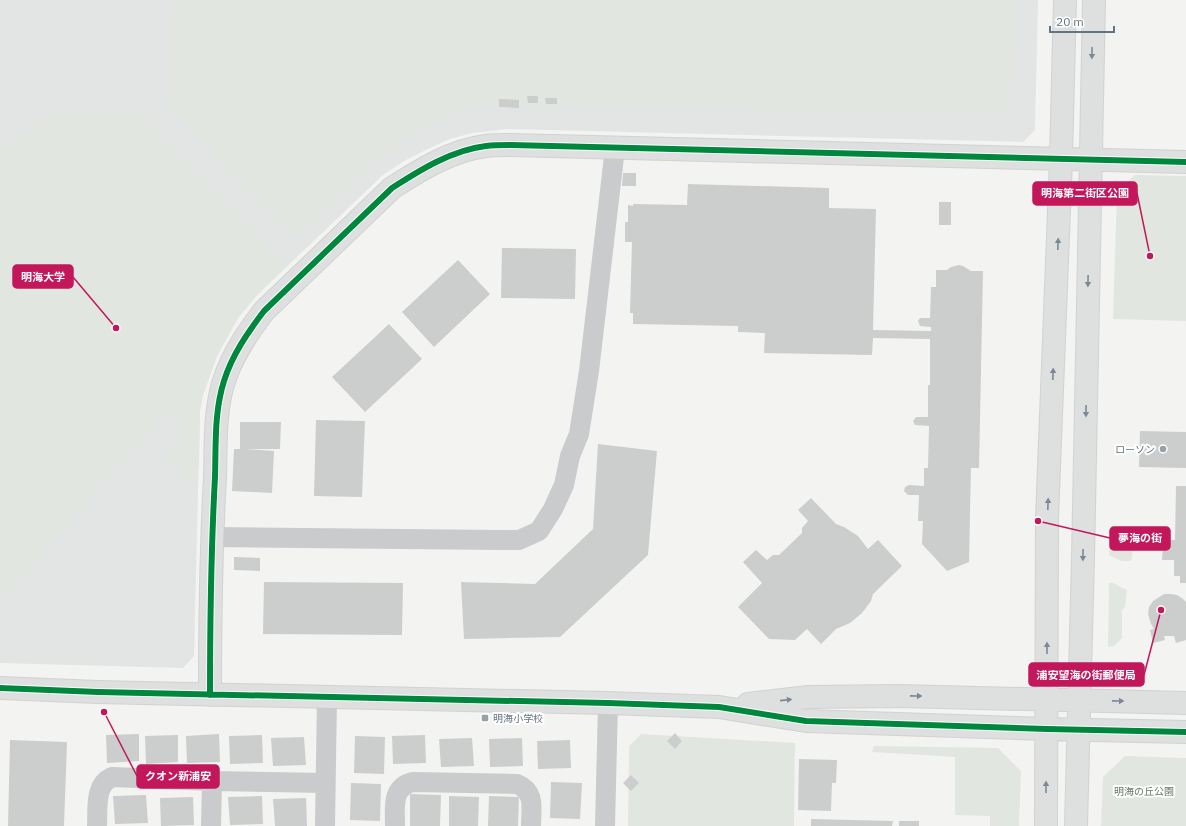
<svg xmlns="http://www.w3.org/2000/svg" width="1186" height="826" viewBox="0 0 1186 826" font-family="'IBM Plex Sans','Noto Sans JP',sans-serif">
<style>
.built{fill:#e3e5e4}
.green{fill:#e2e6e0}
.building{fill:#cbcecd}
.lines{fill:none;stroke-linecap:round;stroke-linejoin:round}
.secondary-casing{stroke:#d1d2d2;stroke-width:24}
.street{stroke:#c9cbcc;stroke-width:20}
.secondary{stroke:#dedfdf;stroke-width:22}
.cycleway-casing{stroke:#fff;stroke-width:8}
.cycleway{stroke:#00873e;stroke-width:6}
.oneway{fill:#7c8994}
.poi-dot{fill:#96a1a8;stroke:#fff;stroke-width:1.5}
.labels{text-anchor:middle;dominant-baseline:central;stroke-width:4;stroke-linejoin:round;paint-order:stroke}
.poi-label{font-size:10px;fill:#647481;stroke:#fff;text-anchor:end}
.park-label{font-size:10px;fill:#677863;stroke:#fff}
.leader{fill:none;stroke:#c2185b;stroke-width:1.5}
.callout-dot{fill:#c2185b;stroke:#fff;stroke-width:1.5}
.callout{fill:#c2185b;stroke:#c2185b;stroke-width:1.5}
.callout-label{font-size:11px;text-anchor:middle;font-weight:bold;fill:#fff}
</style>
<rect width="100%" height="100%" fill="#f3f4f1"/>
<path class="built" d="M 0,0 L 1038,0 L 1035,130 L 1023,142 L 507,129 L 472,133 L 450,139 L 430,148 L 404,161 L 383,175 L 257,295 L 238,318 L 217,356 L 203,395 L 200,411 L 194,656 L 183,668 L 0,663 Z"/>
<path class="green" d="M 173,0 L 1016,0 L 1009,113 L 479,105 L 421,126 L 370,165 L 294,238 L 170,107 Z
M 60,110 L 139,111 L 286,267 L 257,295 L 238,318 L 217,356 L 203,395 L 200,411 L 199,469 L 188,482 L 178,472 L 183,467 L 164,453 L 183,431 L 163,414 L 0,602 L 0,172 L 3,168 L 0,165 L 0,148 L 51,118 Z
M 1135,175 L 1186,176 L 1186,321 L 1113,319 L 1117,192 Z
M 1117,527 L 1126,529 L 1133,546 L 1132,558 L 1130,561 L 1122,561 L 1109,555 L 1110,537 Z
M 1109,583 L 1113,583 L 1127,590 L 1125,607 L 1122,610 L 1122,638 L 1114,646 L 1108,647 Z
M 641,734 L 795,743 L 794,826 L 628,826 L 629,746 Z
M 874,746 L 998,748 L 1021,771 L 1019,826 L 990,826 L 990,816 L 955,815 L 955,757 L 872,752 Z
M 1125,756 L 1186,758 L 1186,826 L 1101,826 L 1103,777 Z"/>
<path class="building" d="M 527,96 L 538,96 L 538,103 L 528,103 Z
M 545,98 L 557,98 L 557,104 L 546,104 Z
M 499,99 L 519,100 L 519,108 L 499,107 Z
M 623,173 L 636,173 L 636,186 L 622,186 Z
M 688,184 L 829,188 L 829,208 L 876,209 L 873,330 L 931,331 L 931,327 L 920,326 L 918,321 L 920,318 L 930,318 L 931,287 L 936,287 L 936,270 L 947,270 L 951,267 L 959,265 L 963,266 L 971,271 L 983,271 L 979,468 L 971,468 L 969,562 L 947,571 L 922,544 L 923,521 L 918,521 L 919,495 L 908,495 L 904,491 L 905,487 L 909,485 L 924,486 L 924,468 L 928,468 L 929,426 L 915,425 L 913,421 L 916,417 L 928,417 L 928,385 L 930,385 L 930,339 L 873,338 L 872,355 L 764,353 L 765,333 L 738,332 L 738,326 L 633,324 L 633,313 L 630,313 L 632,242 L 625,242 L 625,222 L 628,222 L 628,205 L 633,206 L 633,204 L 687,205 Z
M 939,202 L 951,202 L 951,225 L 939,225 Z
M 502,248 L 576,249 L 575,299 L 501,298 Z
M 458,260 L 490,294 L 434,347 L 402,312 Z
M 389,324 L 422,359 L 365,412 L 332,377 Z
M 316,420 L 365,421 L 362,497 L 314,496 Z
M 240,422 L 281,422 L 280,449 L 245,449 L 274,451 L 272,493 L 232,491 L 234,449 L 240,449 Z
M 1140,431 L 1186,432 L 1186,468 L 1139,467 Z
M 598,444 L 657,451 L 648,555 L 560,637 L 464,639 L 461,582 L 535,584 L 593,529 Z
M 1176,486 L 1186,486 L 1186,583 L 1180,583 L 1180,576 L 1174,576 L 1174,560 L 1162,560 L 1163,546 L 1169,546 L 1169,540 L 1175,540 Z
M 811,498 L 836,524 L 844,527 L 858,536 L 868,549 L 878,540 L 902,566 L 873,594 L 871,601 L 862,613 L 850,623 L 836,629 L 821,644 L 807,629 L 795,640 L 769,639 L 738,607 L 762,583 L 743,562 L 756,550 L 767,560 L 773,555 L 779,555 L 802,533 L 802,528 L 808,521 L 798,510 Z
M 234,557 L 260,558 L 260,571 L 234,570 Z
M 264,582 L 403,583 L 402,635 L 263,634 Z
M 1164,594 L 1171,594 L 1177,595 L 1182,598 L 1186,602 L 1186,640 L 1176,643 L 1174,636 L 1164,636 L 1165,640 L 1153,643 L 1150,630 L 1154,629 L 1151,624 L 1148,614 L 1149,607 L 1153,601 Z
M 675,733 L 682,741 L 675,749 L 667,741 Z
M 139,734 L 139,761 L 107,763 L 106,735 Z
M 219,734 L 220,762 L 187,763 L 186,736 Z
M 178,735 L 178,762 L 146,764 L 145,736 Z
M 262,735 L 263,763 L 230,764 L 229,736 Z
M 425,735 L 426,763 L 393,764 L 392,736 Z
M 355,736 L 385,737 L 384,774 L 354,773 Z
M 304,737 L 306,765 L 273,766 L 271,738 Z
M 472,738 L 474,766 L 441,767 L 439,739 Z
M 522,738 L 523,766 L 490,767 L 489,739 Z
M 10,740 L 67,742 L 64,826 L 8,826 Z
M 570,740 L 571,768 L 538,769 L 537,741 Z
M 799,759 L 837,760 L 836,783 L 832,783 L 831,811 L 798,810 Z
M 631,775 L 639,783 L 631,791 L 623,783 Z
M 551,782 L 582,783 L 580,819 L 550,818 Z
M 351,783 L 381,784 L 380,821 L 350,820 Z
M 410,794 L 441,795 L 440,826 L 410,826 Z
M 146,795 L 148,823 L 115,824 L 113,796 Z
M 262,796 L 263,824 L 230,825 L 228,797 Z
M 449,796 L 479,797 L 478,826 L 449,826 Z
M 489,796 L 519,797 L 518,826 L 488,826 Z
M 193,797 L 194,825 L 161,826 L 160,798 Z
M 306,798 L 307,826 L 275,826 L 273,799 Z
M 811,819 L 893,821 L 892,826 L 811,826 Z
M 899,821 L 919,821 L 919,826 L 899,826 Z"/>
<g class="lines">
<defs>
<path id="secondary" d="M 0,688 L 98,692 L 608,703 L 719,707 L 806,721 L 1047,729 L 1186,732
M 210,695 C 210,622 211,550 215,477 C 216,446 214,412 224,381 C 232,355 248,332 264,311 L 392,188 C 420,170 452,150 486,146 C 494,145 502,145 511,145 L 1186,162
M 748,704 L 808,697 L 900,696 L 1186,703
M 1046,826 L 1047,518 L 1061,159 L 1065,0
M 1076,826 L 1083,558 L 1094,0"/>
</defs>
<use href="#secondary" class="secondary-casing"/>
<path class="street" d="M 212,537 L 501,540 L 519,540 L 539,531 L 553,509 L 564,485 L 570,456 L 579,434 L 589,371 L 615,148
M 97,826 C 98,809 94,785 112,777 L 212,781 L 325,783
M 211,826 L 212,781
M 325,826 L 327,697
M 395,826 C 395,808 391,787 413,782 L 517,784 C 536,792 531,808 531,826
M 605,826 L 608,703"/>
<use href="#secondary" class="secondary"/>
<defs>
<path id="cycleway" d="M 0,688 L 98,692 L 608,703 L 719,707 L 806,721 L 1047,729 L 1186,732
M 210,695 C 210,622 211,550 215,477 C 216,446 214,412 224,381 C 232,355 248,332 264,311 L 392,188 C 420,170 452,150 486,146 C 494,145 502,145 511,145 L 1186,162"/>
</defs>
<use href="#cycleway" class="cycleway-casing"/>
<use href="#cycleway" class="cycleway"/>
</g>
<defs><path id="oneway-solid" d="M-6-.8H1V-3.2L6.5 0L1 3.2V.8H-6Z"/></defs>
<g class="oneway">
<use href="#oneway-solid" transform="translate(1092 53) rotate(91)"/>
<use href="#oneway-solid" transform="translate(1058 244) rotate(-88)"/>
<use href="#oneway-solid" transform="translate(1088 281) rotate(91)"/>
<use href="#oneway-solid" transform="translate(1053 374) rotate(-88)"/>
<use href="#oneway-solid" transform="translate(1086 411) rotate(91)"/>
<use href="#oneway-solid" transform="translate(1048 504) rotate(-88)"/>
<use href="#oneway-solid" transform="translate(1083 555) rotate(91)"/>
<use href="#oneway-solid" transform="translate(1047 648) rotate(-90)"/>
<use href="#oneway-solid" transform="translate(916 696) rotate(1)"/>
<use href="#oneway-solid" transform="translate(786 700) rotate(-6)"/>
<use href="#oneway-solid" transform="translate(1118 701) rotate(1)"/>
<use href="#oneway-solid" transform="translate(1046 787) rotate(-90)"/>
</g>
<g class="poi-dot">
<circle cx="1163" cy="449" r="4"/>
<rect x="481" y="714" width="8" height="8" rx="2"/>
</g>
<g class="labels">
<g class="poi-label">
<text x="1155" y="449">ローソン</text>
<text x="493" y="718" text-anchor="start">明海小学校</text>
</g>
<g class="park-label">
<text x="1144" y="791">明海の丘公園</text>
</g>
</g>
<path class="leader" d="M1150 256L1137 193M116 328L73 277M1038 521L1110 538M1161 610L1144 675M104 712L137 776"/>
<g class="callout-dot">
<circle cx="1150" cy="256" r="4"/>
<circle cx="116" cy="328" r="4"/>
<circle cx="1038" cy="521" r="4"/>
<circle cx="1161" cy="610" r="4"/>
<circle cx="104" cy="712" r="4"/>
</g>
<g class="callout">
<rect x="1033" y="182" width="104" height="23" rx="4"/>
<rect x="13" y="265" width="60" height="23" rx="4"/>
<rect x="1110" y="527" width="60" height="23" rx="4"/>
<rect x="1029" y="663" width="115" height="23" rx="4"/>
<rect x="137" y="765" width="82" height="23" rx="4"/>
</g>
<g class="callout-label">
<text x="1085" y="197">明海第二街区公園</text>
<text x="43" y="281">明海大学</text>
<text x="1140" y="542">夢海の街</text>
<text x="1086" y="679">浦安望海の街郵便局</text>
<text x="178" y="780">クオン新浦安</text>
</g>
<path d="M1050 26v6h64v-6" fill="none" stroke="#647481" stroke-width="2"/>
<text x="1056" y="26" font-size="12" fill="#647481" stroke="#ffffff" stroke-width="3" paint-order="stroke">20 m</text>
</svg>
